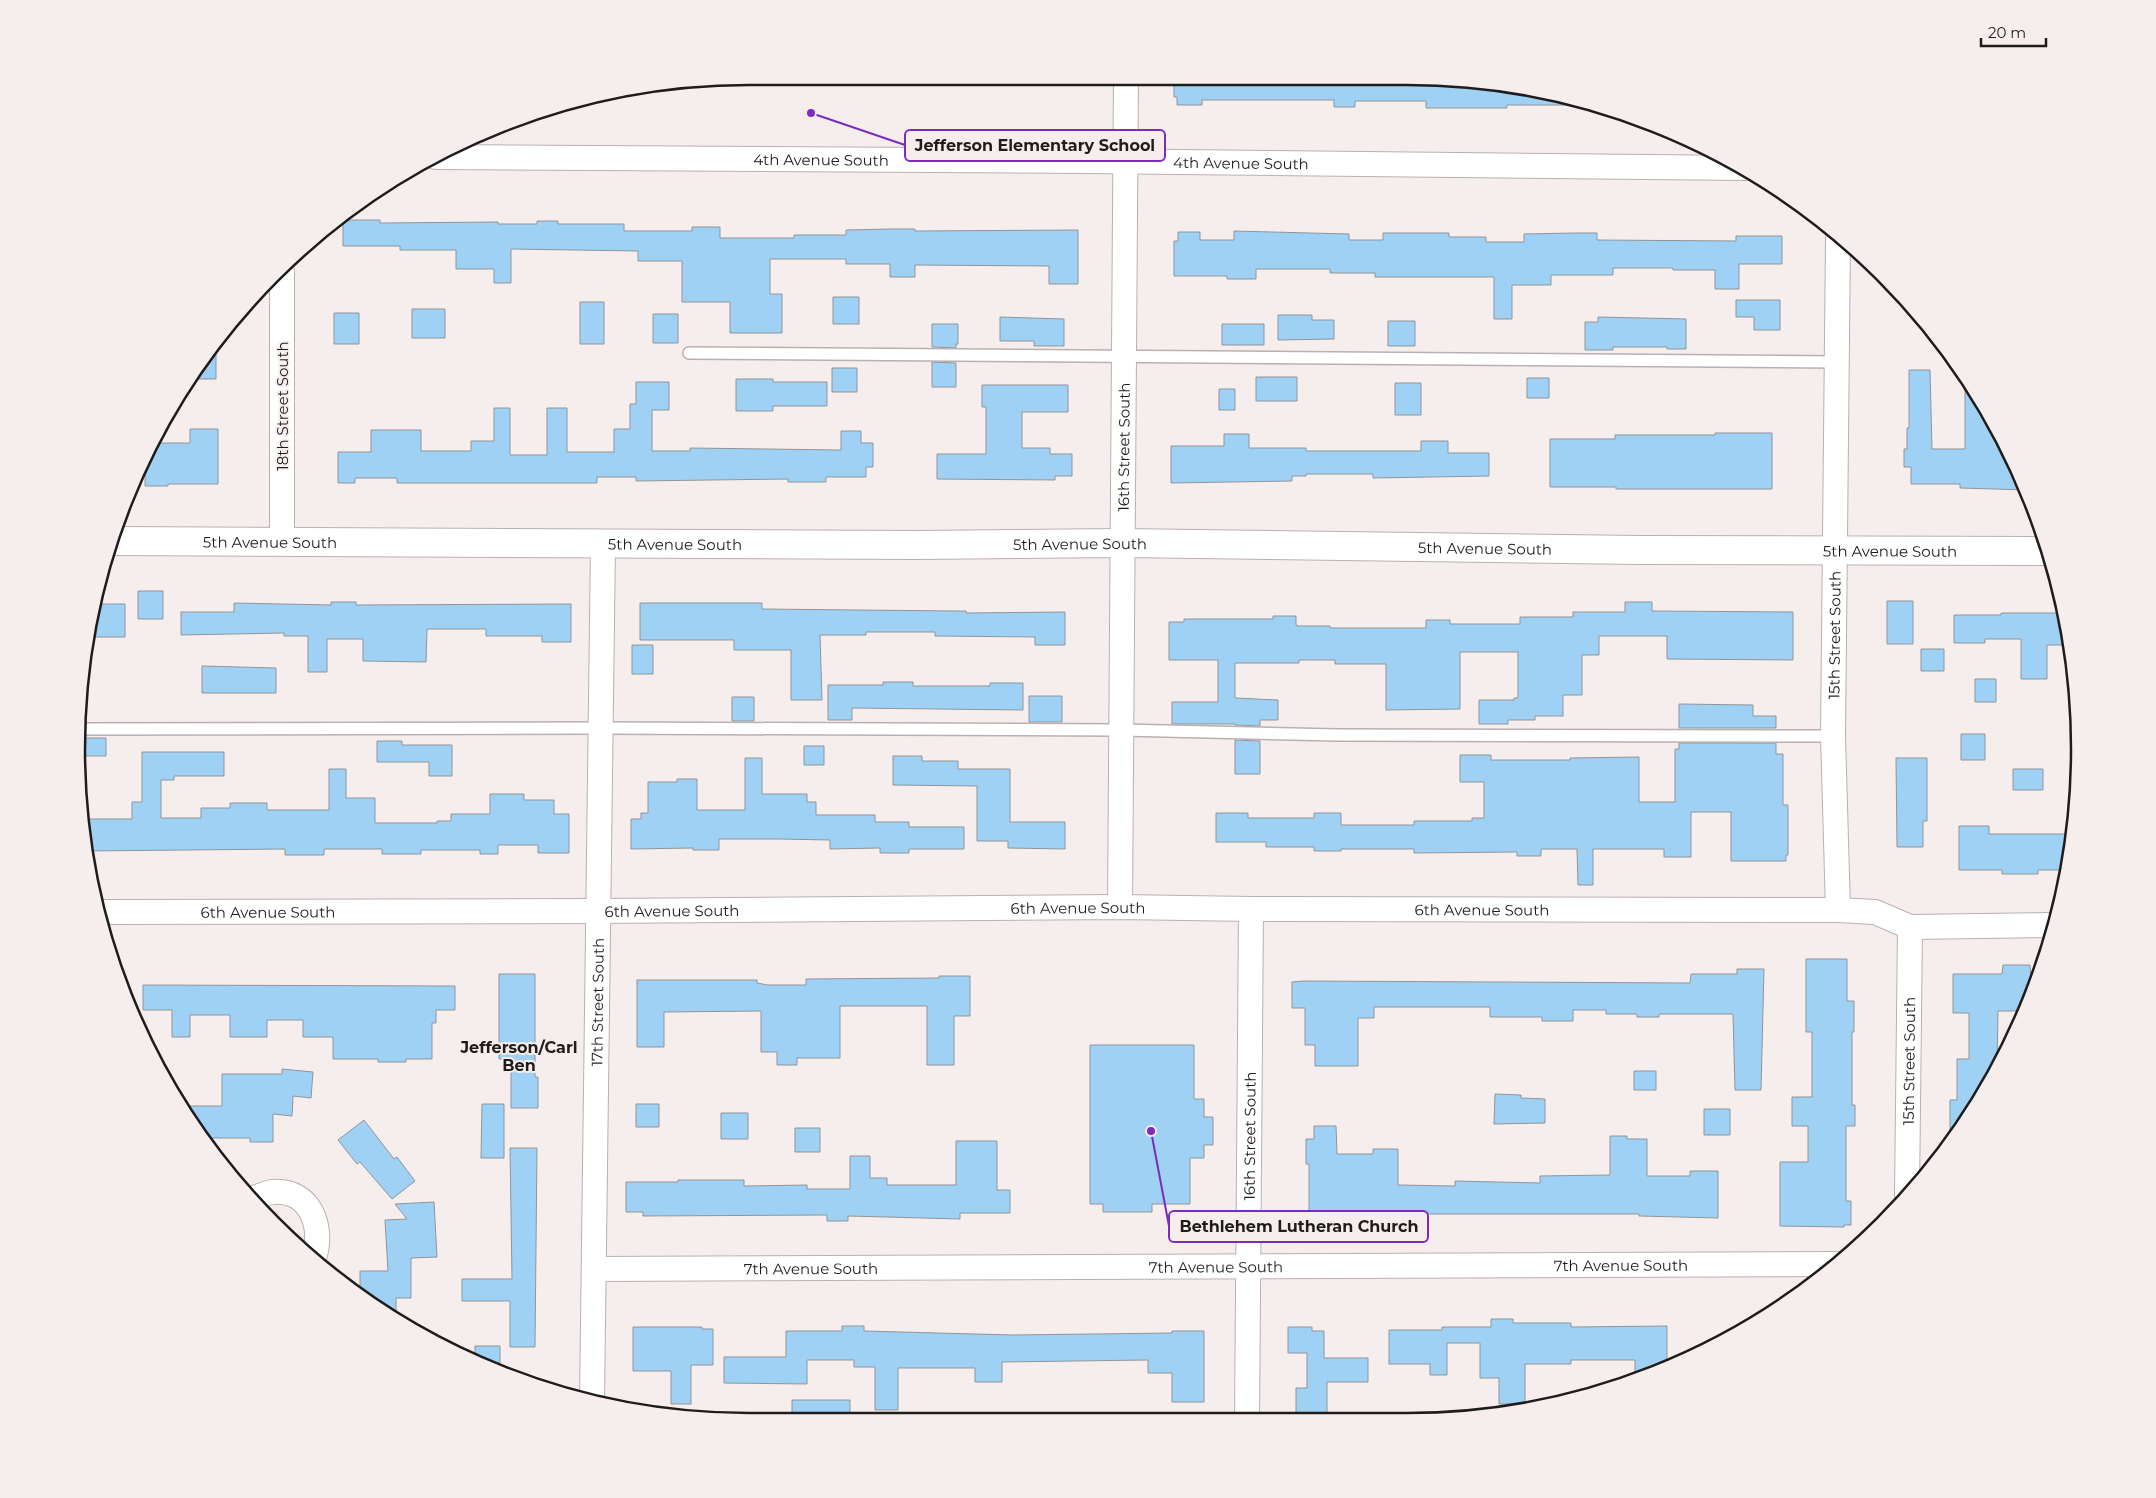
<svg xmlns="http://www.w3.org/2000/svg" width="2156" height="1498" viewBox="0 0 2156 1498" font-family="Montserrat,sans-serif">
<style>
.building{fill:#9fd1f5;stroke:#909599}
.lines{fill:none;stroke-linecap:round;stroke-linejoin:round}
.lane-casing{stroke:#b9b1b0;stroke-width:14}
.street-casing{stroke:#b9b1b0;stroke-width:26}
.secondary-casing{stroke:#b9b1b0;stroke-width:30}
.lane{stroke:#fff;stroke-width:11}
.street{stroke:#fff;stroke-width:24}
.secondary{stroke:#fff;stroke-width:28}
.labels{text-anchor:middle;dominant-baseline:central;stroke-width:4;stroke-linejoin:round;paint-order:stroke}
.street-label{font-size:15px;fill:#1f1c1c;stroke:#f6eeed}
.neighbourhood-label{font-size:16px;font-weight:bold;fill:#1f1c1c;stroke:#f6eeed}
.rim{fill:none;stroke:#1f1c1c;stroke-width:2.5}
.leader{fill:none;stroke:#7b2cbf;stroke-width:2}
.callout-dot{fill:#7b2cbf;stroke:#f6eeed;stroke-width:2}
.callout{fill:#f6eeed;stroke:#7b2cbf;stroke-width:2}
.callout-label{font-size:16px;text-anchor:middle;font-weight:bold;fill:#1f1c1c}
</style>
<rect width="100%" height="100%" fill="#f6eeed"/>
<path class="building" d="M 1174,76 L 1407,76 L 1538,89 L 1571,98 L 1571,105 L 1507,105 L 1507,108 L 1426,108 L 1426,101 L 1355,101 L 1355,107 L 1334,107 L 1334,100 L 1202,100 L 1202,105 L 1177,105 L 1177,97 L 1174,97 Z
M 343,220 L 380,220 L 380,223 L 498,222 L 498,224 L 537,224 L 537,221 L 558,221 L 558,224 L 624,224 L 624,231 L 692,231 L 692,227 L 720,227 L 720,238 L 794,238 L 794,235 L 846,235 L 846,230 L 890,229 L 915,229 L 915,231 L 1078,230 L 1078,284 L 1049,284 L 1049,266 L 915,265 L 915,277 L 890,277 L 890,264 L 846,264 L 846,259 L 770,259 L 770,294 L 782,294 L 782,333 L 730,333 L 730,302 L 682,302 L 682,261 L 638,261 L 638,251 L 511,249 L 511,283 L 494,283 L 494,269 L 456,269 L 456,250 L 400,250 L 400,246 L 343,246 Z
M 1234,231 L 1349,234 L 1349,240 L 1383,240 L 1383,233 L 1449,233 L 1449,237 L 1486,237 L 1486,242 L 1524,242 L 1524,234 L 1573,233 L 1597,233 L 1597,240 L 1736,241 L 1736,236 L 1782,236 L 1782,264 L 1739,264 L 1739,289 L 1715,289 L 1715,270 L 1673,270 L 1673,268 L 1613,268 L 1613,275 L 1551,275 L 1551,285 L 1512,285 L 1512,319 L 1494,319 L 1494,277 L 1375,277 L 1375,273 L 1330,273 L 1330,269 L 1256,269 L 1256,279 L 1227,279 L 1227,276 L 1174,276 L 1174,241 L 1178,241 L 1178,232 L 1200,232 L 1200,240 L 1234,240 Z
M 833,297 L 859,297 L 859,324 L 833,324 Z
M 1736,300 L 1780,300 L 1780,330 L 1754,330 L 1754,317 L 1736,317 Z
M 580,302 L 604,302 L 604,344 L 580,344 Z
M 412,309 L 445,309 L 445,338 L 412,338 Z
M 334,313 L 359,313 L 359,344 L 334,344 Z
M 653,314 L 678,314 L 678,343 L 653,343 Z
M 1278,315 L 1312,315 L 1312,320 L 1334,320 L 1334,339 L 1278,340 Z
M 1000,317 L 1064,319 L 1064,346 L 1034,346 L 1034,341 L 1000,341 Z
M 1598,317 L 1686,319 L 1686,349 L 1667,349 L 1667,347 L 1613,347 L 1613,350 L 1585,350 L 1585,322 L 1598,322 Z
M 1388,321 L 1415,321 L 1415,346 L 1388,346 Z
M 932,324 L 958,324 L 958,344 L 956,344 L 956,348 L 932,347 Z
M 1222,324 L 1264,324 L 1264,345 L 1222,345 Z
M 216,341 L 216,379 L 187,379 L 189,375 Z
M 932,362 L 956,363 L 956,387 L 932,387 Z
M 832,368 L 857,368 L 857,392 L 832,392 Z
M 1909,370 L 1930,370 L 1932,449 L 1965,449 L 1965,374 L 2028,490 L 1960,488 L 1960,484 L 1911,484 L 1911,467 L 1904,467 L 1904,449 L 1907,449 L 1907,428 L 1909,428 Z
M 1256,377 L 1297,377 L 1297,401 L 1256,401 Z
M 1527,378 L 1549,378 L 1549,398 L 1527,398 Z
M 736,379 L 773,379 L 773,382 L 827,382 L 827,406 L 773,406 L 773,411 L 736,411 Z
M 636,382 L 669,382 L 669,410 L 652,410 L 652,451 L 690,451 L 690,448 L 841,450 L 841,431 L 861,431 L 861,443 L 873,443 L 873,467 L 866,467 L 866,477 L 826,477 L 826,482 L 788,482 L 788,479 L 636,481 L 636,477 L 597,477 L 597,483 L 397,483 L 397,478 L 355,478 L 355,483 L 338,483 L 338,452 L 371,452 L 371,430 L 421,430 L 421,451 L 471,451 L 471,441 L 494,441 L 494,408 L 510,408 L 510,455 L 547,455 L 547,408 L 567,408 L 567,452 L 614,452 L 614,429 L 630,429 L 630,404 L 636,404 Z
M 1395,383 L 1421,383 L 1421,415 L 1395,415 Z
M 982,385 L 1068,385 L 1068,412 L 1022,412 L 1022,448 L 1050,448 L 1050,454 L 1072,454 L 1072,476 L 1055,476 L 1055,480 L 937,479 L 937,454 L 986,454 L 986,407 L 982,407 Z
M 1219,389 L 1235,389 L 1235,410 L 1219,410 Z
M 190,429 L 218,429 L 218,484 L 168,484 L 168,486 L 145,486 L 145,459 L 154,443 L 190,443 Z
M 1715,433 L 1772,433 L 1772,489 L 1616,489 L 1616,487 L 1550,487 L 1550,439 L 1615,439 L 1615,435 L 1715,435 Z
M 1224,434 L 1249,434 L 1249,448 L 1306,448 L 1306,451 L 1421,451 L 1421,441 L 1448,441 L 1448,453 L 1489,453 L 1489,476 L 1373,478 L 1373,474 L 1306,474 L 1306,476 L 1292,476 L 1292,481 L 1171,483 L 1171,446 L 1224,446 Z
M 138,591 L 163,591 L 163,619 L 138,619 Z
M 1887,601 L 1913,601 L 1913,644 L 1887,644 Z
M 331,602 L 356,602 L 356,605 L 571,604 L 571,642 L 542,642 L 542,636 L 486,636 L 486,629 L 427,629 L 426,662 L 363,661 L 363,639 L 327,639 L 327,672 L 308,672 L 308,636 L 284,636 L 284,633 L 181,635 L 181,612 L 234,612 L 234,603 L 331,605 Z
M 1625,602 L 1652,602 L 1652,611 L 1793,612 L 1793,660 L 1667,659 L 1667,636 L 1599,636 L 1599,655 L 1582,655 L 1582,695 L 1563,695 L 1563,716 L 1535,716 L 1535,720 L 1508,720 L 1508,724 L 1479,724 L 1479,700 L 1514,700 L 1514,698 L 1518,698 L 1518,652 L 1460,652 L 1460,709 L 1386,710 L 1386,664 L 1335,664 L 1335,660 L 1299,660 L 1299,663 L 1235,663 L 1235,698 L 1278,700 L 1278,720 L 1260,720 L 1260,726 L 1235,725 L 1235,724 L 1172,724 L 1172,702 L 1218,702 L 1218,660 L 1169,660 L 1169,622 L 1184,622 L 1184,619 L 1273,619 L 1273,616 L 1296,616 L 1296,625 L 1299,626 L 1330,626 L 1330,628 L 1426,628 L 1426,620 L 1450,620 L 1450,624 L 1520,624 L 1520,617 L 1573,617 L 1573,612 L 1625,612 Z
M 640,603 L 762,603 L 762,609 L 955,611 L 966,611 L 966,613 L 1065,612 L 1065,645 L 1035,645 L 1035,637 L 935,636 L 935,632 L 866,632 L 866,635 L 820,635 L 822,700 L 791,700 L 791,650 L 734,650 L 734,640 L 640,640 Z
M 97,604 L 125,604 L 125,637 L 89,637 Z
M 2001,613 L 2065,613 L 2070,645 L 2047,645 L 2047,679 L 2021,679 L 2021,639 L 1985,639 L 1985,643 L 1954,643 L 1954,615 L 2001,615 Z
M 632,645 L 653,645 L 653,674 L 632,674 Z
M 1921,649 L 1944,649 L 1944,671 L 1921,671 Z
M 202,666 L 276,668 L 276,693 L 202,693 Z
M 1975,679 L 1996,679 L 1996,702 L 1975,702 Z
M 883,682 L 913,682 L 913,686 L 990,686 L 990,683 L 1023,683 L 1023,710 L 852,708 L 852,720 L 828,720 L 828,685 L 883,685 Z
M 1029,696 L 1062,696 L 1062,722 L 1029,722 Z
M 732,697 L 754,697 L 754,721 L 732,721 Z
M 1679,704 L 1753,705 L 1753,716 L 1776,716 L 1776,728 L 1679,728 Z
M 1961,734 L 1985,734 L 1985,760 L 1961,760 Z
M 83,738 L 106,738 L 106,756 L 83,756 Z
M 1235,740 L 1260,741 L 1260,774 L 1235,774 Z
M 377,741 L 402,741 L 402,745 L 452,745 L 452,776 L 429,776 L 429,762 L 377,762 Z
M 1679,743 L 1776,743 L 1776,754 L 1783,754 L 1783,805 L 1788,805 L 1788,855 L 1786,855 L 1786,861 L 1731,861 L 1731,812 L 1691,812 L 1691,857 L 1664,857 L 1664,849 L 1593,849 L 1593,885 L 1578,885 L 1577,849 L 1541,849 L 1541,856 L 1517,856 L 1517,852 L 1414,853 L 1414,849 L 1341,849 L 1341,851 L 1314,851 L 1314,847 L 1266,847 L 1266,842 L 1216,842 L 1216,813 L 1248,813 L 1248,818 L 1314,818 L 1314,813 L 1341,813 L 1341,825 L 1414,825 L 1414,821 L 1472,821 L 1472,818 L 1484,818 L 1484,782 L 1460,782 L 1460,755 L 1491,755 L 1491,760 L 1570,760 L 1570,758 L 1639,757 L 1639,802 L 1675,802 L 1675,749 L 1679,749 Z
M 804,746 L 824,746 L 824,765 L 804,765 Z
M 142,752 L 224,752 L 224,776 L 174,776 L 174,780 L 161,780 L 161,818 L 201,818 L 201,808 L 230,808 L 230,803 L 267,803 L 267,810 L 329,810 L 329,769 L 346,769 L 346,798 L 375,798 L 375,823 L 437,823 L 437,821 L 451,821 L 451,814 L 490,814 L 490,794 L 524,794 L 524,800 L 554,800 L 554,814 L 569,814 L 569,853 L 538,853 L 538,845 L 498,845 L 498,854 L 480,854 L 480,850 L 421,850 L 421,854 L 382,854 L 382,849 L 324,849 L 324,855 L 285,855 L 285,849 L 86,851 L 83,819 L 132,819 L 132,802 L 142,802 Z
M 893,756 L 922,756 L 922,761 L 958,761 L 958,769 L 1010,769 L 1010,822 L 1065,822 L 1065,849 L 1008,848 L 1008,841 L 977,841 L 977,786 L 893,785 Z
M 745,758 L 762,758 L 762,794 L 807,794 L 807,802 L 816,802 L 816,815 L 875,815 L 875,822 L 909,822 L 909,827 L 964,827 L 964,849 L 909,849 L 909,853 L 880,853 L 880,848 L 830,849 L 830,840 L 780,839 L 719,839 L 719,850 L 693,850 L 693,848 L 631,849 L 631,819 L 641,819 L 641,813 L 648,813 L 648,782 L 677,782 L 677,779 L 697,779 L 697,810 L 745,810 Z
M 1896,758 L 1927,758 L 1927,821 L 1923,821 L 1923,847 L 1897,847 Z
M 2013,769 L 2043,769 L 2043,790 L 2013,790 Z
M 1959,826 L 1989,826 L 1989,834 L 2071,834 L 2068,870 L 2038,870 L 2038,874 L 2002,874 L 2002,870 L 1959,870 Z
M 1806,959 L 1847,959 L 1847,1001 L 1854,1001 L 1854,1032 L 1852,1032 L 1852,1105 L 1855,1105 L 1855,1126 L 1846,1126 L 1846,1201 L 1851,1201 L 1851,1225 L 1844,1225 L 1844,1227 L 1780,1226 L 1780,1162 L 1808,1162 L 1808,1126 L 1792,1126 L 1792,1097 L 1812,1097 L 1812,1032 L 1806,1032 Z
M 2003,965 L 2030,965 L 2032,995 L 2026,1011 L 1998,1011 L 1997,1066 L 1966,1123 L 1950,1143 L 1950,1100 L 1957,1100 L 1957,1059 L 1969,1059 L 1969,1013 L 1953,1013 L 1953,974 L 2002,974 Z
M 1737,969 L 1764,969 L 1761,1090 L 1735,1090 L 1733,1014 L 1659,1014 L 1659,1017 L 1637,1017 L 1637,1014 L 1606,1014 L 1606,1010 L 1573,1010 L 1573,1021 L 1542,1021 L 1542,1017 L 1490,1017 L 1490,1007 L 1374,1007 L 1374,1018 L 1358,1018 L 1358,1066 L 1315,1066 L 1315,1045 L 1305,1045 L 1305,1008 L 1292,1008 L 1292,982 L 1304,981 L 1690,983 L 1691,974 L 1737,974 Z
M 499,974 L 535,974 L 535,1077 L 538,1077 L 538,1108 L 511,1108 L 511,1059 L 499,1059 Z
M 939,976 L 970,976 L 970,1016 L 954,1016 L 954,1065 L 927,1065 L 927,1006 L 840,1006 L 840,1058 L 797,1058 L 797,1065 L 777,1065 L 777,1052 L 761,1052 L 761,1011 L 664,1012 L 664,1047 L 637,1047 L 637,980 L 757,980 L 757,983 L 768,985 L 806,985 L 806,979 L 939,978 Z
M 143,985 L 455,986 L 455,1010 L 436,1010 L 436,1023 L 432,1023 L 432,1059 L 406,1059 L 406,1062 L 378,1062 L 378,1059 L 333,1059 L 333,1037 L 303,1037 L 303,1020 L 267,1020 L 267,1037 L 230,1037 L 230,1015 L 190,1015 L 190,1037 L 172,1037 L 172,1010 L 143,1010 Z
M 1090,1045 L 1194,1045 L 1194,1099 L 1204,1099 L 1204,1117 L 1213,1117 L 1213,1145 L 1204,1145 L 1204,1158 L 1190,1158 L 1190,1204 L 1152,1204 L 1152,1212 L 1103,1212 L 1103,1204 L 1090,1204 Z
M 282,1069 L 313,1072 L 311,1098 L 293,1096 L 292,1116 L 273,1114 L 273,1142 L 250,1142 L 250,1138 L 202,1138 L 182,1106 L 222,1106 L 222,1074 L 282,1074 Z
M 1634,1071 L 1656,1071 L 1656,1090 L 1634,1090 Z
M 1495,1094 L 1521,1095 L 1521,1098 L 1545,1099 L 1545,1123 L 1494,1124 Z
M 482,1104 L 504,1104 L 504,1158 L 481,1158 Z
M 636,1104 L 659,1104 L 659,1127 L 636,1127 Z
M 1704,1109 L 1730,1109 L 1730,1135 L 1704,1135 Z
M 721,1113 L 748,1113 L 748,1139 L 721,1139 Z
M 364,1120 L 394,1159 L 397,1157 L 415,1181 L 392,1199 L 360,1162 L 357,1164 L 338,1140 Z
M 1314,1126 L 1336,1126 L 1337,1154 L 1373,1154 L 1373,1149 L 1398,1149 L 1398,1185 L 1455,1186 L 1455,1181 L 1540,1183 L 1540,1176 L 1610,1175 L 1610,1136 L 1627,1136 L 1627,1139 L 1647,1139 L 1647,1176 L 1690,1176 L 1690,1171 L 1718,1171 L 1718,1218 L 1639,1216 L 1639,1214 L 1425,1214 L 1425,1226 L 1398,1226 L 1398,1223 L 1309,1221 L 1309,1164 L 1306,1164 L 1306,1139 L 1314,1139 Z
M 795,1128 L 820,1128 L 820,1152 L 795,1152 Z
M 956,1141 L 997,1141 L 997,1190 L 1010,1190 L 1010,1213 L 960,1213 L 960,1219 L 848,1216 L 848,1221 L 827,1221 L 827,1215 L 643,1216 L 643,1212 L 626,1212 L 626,1182 L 678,1182 L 678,1180 L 744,1180 L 744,1186 L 807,1185 L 807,1189 L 850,1189 L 850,1156 L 870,1156 L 870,1178 L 887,1178 L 887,1185 L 956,1185 Z
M 510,1148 L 537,1148 L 535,1347 L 510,1347 L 510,1301 L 462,1301 L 462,1279 L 512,1279 Z
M 434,1202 L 437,1257 L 411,1258 L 411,1298 L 396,1298 L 396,1320 L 375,1308 L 360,1296 L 360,1271 L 388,1271 L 385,1220 L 407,1219 L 395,1204 Z
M 1491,1319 L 1513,1319 L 1513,1323 L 1571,1323 L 1571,1327 L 1667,1326 L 1667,1365 L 1635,1376 L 1635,1360 L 1571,1360 L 1571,1364 L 1525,1364 L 1525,1404 L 1499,1404 L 1499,1378 L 1480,1378 L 1480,1343 L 1447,1343 L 1447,1375 L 1430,1375 L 1430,1364 L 1389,1364 L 1389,1330 L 1442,1330 L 1442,1327 L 1491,1327 Z
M 842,1326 L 864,1326 L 864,1331 L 1013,1335 L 1172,1333 L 1172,1331 L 1204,1331 L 1204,1402 L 1172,1402 L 1172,1373 L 1148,1373 L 1148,1360 L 1002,1362 L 1002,1382 L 975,1382 L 975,1368 L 898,1368 L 898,1410 L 875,1410 L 875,1367 L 854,1367 L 854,1360 L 807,1360 L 807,1384 L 724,1383 L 724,1357 L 786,1357 L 786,1331 L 842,1331 Z
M 633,1327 L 702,1327 L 702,1329 L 713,1329 L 713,1365 L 691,1365 L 691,1404 L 671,1404 L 671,1371 L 633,1371 Z
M 1288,1327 L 1312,1327 L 1312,1331 L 1324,1331 L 1324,1358 L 1368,1358 L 1368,1382 L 1327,1382 L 1327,1422 L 1296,1422 L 1296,1388 L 1307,1388 L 1307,1353 L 1288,1353 Z
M 475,1346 L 500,1346 L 500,1363 L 475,1362 Z
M 792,1400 L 850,1400 L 850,1422 L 792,1422 Z"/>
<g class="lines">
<defs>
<path id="lane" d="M 689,353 L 1837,362
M 78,729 L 601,728 L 1122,730 L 1337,735 L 1833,736"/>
<g id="street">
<path id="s1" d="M 436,157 L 1086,161 L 1746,168"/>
<path d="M 282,272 L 282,541"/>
<path id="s2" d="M 1120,907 L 1126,76"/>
<path id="s3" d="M 1838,910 L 1833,736 L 1838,239"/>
<path id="s4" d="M 100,912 L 597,911 L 1120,907 L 1251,909 L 1838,910 L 1875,912 L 1910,927 L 2053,925"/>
<path id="s5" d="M 1907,1195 L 1910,927"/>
<path d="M 251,1199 C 258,1197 266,1193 273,1192 C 311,1189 324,1228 314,1258"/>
<path id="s6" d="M 595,1269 L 1837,1264"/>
<path id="s7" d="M 592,1401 L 603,543"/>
<path id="s8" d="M 1247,1422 L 1251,909"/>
</g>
<g id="secondary">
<path id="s9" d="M 114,541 L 917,545 L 1122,543 L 1640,550 L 2047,551"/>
</g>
</defs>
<use href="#lane" class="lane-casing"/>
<use href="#street" class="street-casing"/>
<use href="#secondary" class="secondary-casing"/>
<use href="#lane" class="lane"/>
<use href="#street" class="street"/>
<use href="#secondary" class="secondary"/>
</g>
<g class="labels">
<g class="street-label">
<text stroke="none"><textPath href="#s1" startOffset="385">4th Avenue South</textPath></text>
<text stroke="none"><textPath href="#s1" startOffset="805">4th Avenue South</textPath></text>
<text transform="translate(282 406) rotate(-90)">18th Street South</text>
<text stroke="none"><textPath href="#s2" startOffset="460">16th Street South</textPath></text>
<text stroke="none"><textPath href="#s9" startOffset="156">5th Avenue South</textPath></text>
<text stroke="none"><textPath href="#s9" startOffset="561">5th Avenue South</textPath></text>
<text stroke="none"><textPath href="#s9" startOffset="966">5th Avenue South</textPath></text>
<text stroke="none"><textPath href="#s9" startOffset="1371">5th Avenue South</textPath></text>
<text stroke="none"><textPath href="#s9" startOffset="1776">5th Avenue South</textPath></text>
<text stroke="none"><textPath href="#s3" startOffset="275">15th Street South</textPath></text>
<text stroke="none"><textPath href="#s4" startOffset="978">6th Avenue South</textPath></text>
<text stroke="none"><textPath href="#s4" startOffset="1382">6th Avenue South</textPath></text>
<text stroke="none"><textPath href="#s4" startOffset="572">6th Avenue South</textPath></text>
<text stroke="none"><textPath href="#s4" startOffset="168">6th Avenue South</textPath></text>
<text stroke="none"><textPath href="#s7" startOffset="399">17th Street South</textPath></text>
<text stroke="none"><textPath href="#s5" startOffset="134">15th Street South</textPath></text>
<text stroke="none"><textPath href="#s8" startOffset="286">16th Street South</textPath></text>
<text stroke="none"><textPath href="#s6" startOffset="1026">7th Avenue South</textPath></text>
<text stroke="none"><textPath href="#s6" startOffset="621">7th Avenue South</textPath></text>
<text stroke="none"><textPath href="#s6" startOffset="216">7th Avenue South</textPath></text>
</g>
<g class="neighbourhood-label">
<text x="519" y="1047">Jefferson/Carl<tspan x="519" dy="18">Ben</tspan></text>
</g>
</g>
<path d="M0 0H2156V1498H0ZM749 85H1407A664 664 0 0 1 2071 749V749A664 664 0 0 1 1407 1413H749A664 664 0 0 1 85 749V749A664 664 0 0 1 749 85Z" fill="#f6eeed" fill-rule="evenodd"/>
<path class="rim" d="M749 85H1407A664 664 0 0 1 2071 749V749A664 664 0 0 1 1407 1413H749A664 664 0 0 1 85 749V749A664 664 0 0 1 749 85Z"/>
<path class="leader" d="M811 113L905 145M1151 1131L1169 1226"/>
<g class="callout-dot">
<circle cx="811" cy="113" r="5"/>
<circle cx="1151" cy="1131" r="5"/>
</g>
<g class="callout">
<rect x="905" y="130" width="260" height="31" rx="5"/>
<rect x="1169" y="1211" width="259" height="31" rx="5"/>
</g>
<g class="callout-label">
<text x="1035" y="151">Jefferson Elementary School</text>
<text x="1299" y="1232">Bethlehem Lutheran Church</text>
</g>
<path d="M1981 38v8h65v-8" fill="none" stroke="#1f1c1c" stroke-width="2.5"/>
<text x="1988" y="38" font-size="15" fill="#1f1c1c" stroke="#f6eeed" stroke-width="4" paint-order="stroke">20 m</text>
</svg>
